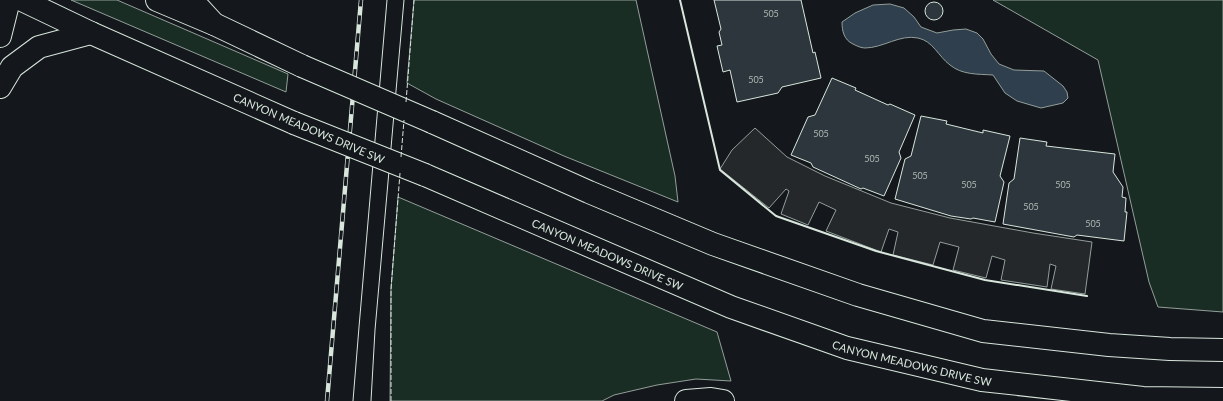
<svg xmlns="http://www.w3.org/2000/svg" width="1223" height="401" viewBox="0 0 1223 401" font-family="Lato,sans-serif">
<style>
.green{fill:#1a2d24;stroke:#939e99}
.parking{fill:#24282b;stroke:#939e99}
.water{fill:#2f3f4d;stroke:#939e99}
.building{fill:#2c363c;stroke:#d8e6dc}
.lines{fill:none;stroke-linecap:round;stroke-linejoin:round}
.minor-casing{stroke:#d8e6dc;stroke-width:24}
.secondary-casing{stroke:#d8e6dc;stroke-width:24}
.motorway-casing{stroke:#d8e6dc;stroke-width:24}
.minor{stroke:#14181c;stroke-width:22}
.secondary{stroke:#14181c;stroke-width:22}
.motorway{stroke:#14181c;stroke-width:22}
.tram{stroke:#d8e6dc;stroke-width:1}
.rail-casing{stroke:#d8e6dc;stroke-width:4.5}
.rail{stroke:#14181c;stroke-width:3;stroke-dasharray:9;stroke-linecap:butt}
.secondary-bridge-casing{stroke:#d8e6dc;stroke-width:24;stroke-linecap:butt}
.secondary-bridge{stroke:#14181c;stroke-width:22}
.fence{stroke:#d8e6dc;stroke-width:1;stroke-dasharray:5 2;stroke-linecap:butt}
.wall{stroke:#d8e6dc;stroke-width:2}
.labels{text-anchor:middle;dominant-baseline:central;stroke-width:3;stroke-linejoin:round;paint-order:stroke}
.number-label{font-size:9px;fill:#adbab4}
.street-label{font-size:11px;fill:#d8e6dc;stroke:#14181c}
</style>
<rect width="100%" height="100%" fill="#14181c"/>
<path class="green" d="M 71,0 L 117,0 L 288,74 L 286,92 Z
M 414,0 L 636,0 L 675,176 L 678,202 L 564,156 L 436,99 L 407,83 Z
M 993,0 L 1223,0 L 1223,312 L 1158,307 L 1149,282 L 1098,60 Z
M 398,197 L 717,332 L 731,381 L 696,379 L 657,385 L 614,395 L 602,401 L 390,401 L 391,289 Z"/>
<path class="parking" d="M 755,128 L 787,157 L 825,176 L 891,203 L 950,218 L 1033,233 L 1092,242 L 1085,294 L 1051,289 L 1056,266 L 1050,264 L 1047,287 L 1001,280 L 1005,260 L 992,256 L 986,278 L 953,270 L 959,247 L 940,242 L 933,265 L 893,255 L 898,232 L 889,229 L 881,252 L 826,231 L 836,210 L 819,202 L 808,225 L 781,214 L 789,191 L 786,189 L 769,208 L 720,169 L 732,150 Z"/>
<path class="water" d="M 890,4 L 904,8 L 914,17 L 921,27 L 937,33 L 953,30 L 966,29 L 977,33 L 983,39 L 991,54 L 999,64 L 1014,70 L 1044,71 L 1063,86 L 1067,92 L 1068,98 L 1063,103 L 1041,108 L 1017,101 L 1005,93 L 993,75 C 978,74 962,75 950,65 C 938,56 933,41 918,38 C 900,34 883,48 865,48 C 861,48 857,46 853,44 C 844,40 842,31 842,22 L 855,13 L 873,5 Z"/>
<path class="building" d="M 714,0 L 801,0 L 813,53 L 815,52 L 821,78 L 782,87 L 778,93 L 737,102 L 730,70 L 723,72 L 717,46 L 722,45 L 719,32 L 721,29 Z
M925 11a9 9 0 1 1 18 0a9 9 0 1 1-18 0Z
M 832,78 L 856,88 L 855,90 L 888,105 L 890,104 L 915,115 L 899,152 L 901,158 L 884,196 L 863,188 L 861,189 L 813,167 L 811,163 L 791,155 L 808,117 L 815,115 Z
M 921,116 L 947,121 L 946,124 L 983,133 L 983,130 L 1010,136 L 1000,176 L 1004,182 L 995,222 L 973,218 L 971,219 L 951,216 L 895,199 L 905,159 L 911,156 Z
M 1020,138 L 1047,142 L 1046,146 L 1115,154 L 1113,172 L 1123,187 L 1122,197 L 1126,198 L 1125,212 L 1127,212 L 1124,241 L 1077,235 L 1074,237 L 1003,224 L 1009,183 L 1014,179 Z"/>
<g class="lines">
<defs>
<path id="minor" d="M 686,401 L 711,399 L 723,401"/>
<g id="secondary">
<path d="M 22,0 L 91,33 L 294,123"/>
<path d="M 157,0 L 214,24 L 302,66"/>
<path d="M 432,122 L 589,192 L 713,244 L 858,295 L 983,331 L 1109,345 L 1170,349 L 1223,350"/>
<path id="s1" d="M 425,175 L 731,307 L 847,348 L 982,380 L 1143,398 L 1223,399"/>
</g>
<path id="motorway" d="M 192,0 L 214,24
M 0,36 L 9,0
M 0,87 L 12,67 L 39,47 L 91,33"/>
</defs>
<use href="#minor" class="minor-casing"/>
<use href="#secondary" class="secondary-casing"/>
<use href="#motorway" class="motorway-casing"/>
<use href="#minor" class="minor"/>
<use href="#secondary" class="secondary"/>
<use href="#motorway" class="motorway"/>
<path class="tram" d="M 353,401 L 359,327 L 387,0
M 371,401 L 375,330 L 404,0"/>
<defs>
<path id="rail" d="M 327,401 L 361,0"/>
</defs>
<use href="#rail" class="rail-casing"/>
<use href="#rail" class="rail"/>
<defs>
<path id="secondary-bridge" d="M 302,66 L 432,122
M 294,123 L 425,175"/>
</defs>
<use href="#secondary-bridge" class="secondary-bridge-casing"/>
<use href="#secondary-bridge" class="secondary-bridge"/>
<path class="fence" d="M 406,102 L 414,0
M 401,157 L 404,120
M 391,401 L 391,289 L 400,173"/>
<path class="wall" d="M 680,0 L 720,170 L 776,216 L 876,251 L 985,280 L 1087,296"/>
</g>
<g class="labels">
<g class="number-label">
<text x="771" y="13">505</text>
<text x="756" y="79">505</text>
<text x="821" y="133">505</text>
<text x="872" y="158">505</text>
<text x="920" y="175">505</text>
<text x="969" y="184">505</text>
<text x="1063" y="184">505</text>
<text x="1031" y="206">505</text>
<text x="1093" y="223">505</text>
</g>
<g class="street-label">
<text transform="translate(309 128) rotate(23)">CANYON MEADOWS DRIVE SW</text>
<text stroke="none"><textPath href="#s1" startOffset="199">CANYON MEADOWS DRIVE SW</textPath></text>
<text stroke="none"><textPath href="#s1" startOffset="523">CANYON MEADOWS DRIVE SW</textPath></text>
</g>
</g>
</svg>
